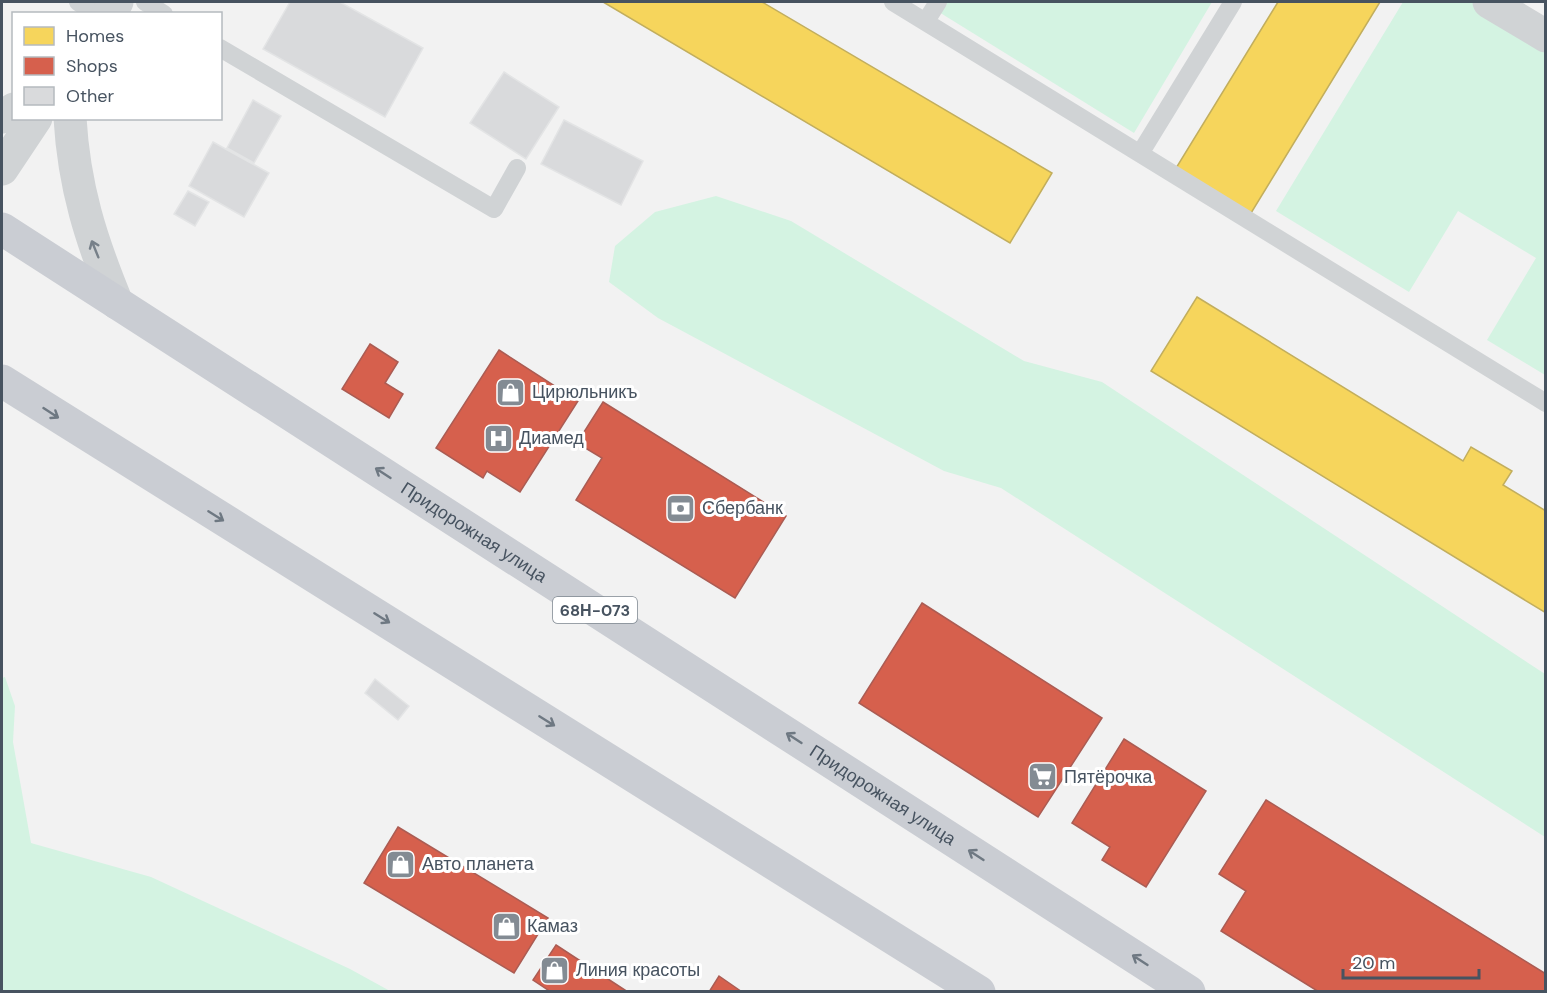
<svg xmlns="http://www.w3.org/2000/svg" width="1547" height="993" viewBox="0 0 1547 993" font-family="'DM Sans',sans-serif">
<style>
.green{fill:#d4f3e2}
.homes{fill:#f6d55c;stroke:#c2ae5d;stroke-width:1.5}
.shops{fill:#d6604d;stroke:#ab5c53;stroke-width:1.5}
.building{fill:#d9dadc;stroke:#e3e4e5;stroke-width:1.5}
.lines{fill:none;stroke-linecap:round;stroke-linejoin:round}
.service{stroke:#d0d3d5;stroke-width:18}
.minor{stroke:#d0d3d5;stroke-width:33}
.primary{stroke:#cacdd3;stroke-width:33}
.oneway{stroke:#778089}
.oneway2{stroke:#6e7882}
.labels{text-anchor:middle;dominant-baseline:central;stroke-width:6;stroke-linejoin:round;paint-order:stroke}
.shield{fill:#fff;stroke:#7e8790;stroke-width:1.5}
.shield-label{font-size:16px;font-weight:bold;fill:#475360}
.poi-label{font-size:18px;fill:#475360;stroke:#fff;text-anchor:start}
.street-label{font-size:18px;fill:#475360;stroke:#fff}
</style>
<rect width="100%" height="100%" fill="#f2f2f2"/>
<path class="green" d="M 939,2 L 1212,2 L 1134,133 L 934,9 Z
M 1403,2 L 1482,2 L 1545,40 L 1545,375 L 1487,340 L 1536,258 L 1458,211 L 1409,292 L 1276,211 Z
M 716,196 L 791,221 L 1024,361 L 1102,382 L 1545,674 L 1545,837 L 1001,488 L 944,471 L 658,318 L 609,282 L 615,246 L 655,212 Z
M 5,677 L 15,706 L 13,742 L 31,843 L 151,877 L 350,969 L 390,991 L 2,991 L 2,678 Z"/>
<path class="homes" d="M 603,2 L 762,2 L 1052,173 L 1010,243 Z
M 1278,2 L 1380,2 L 1248,218 L 1173,173 Z
M 1197,297 L 1463,461 L 1471,447 L 1512,471 L 1503,485 L 1546,511 L 1546,613 L 1151,371 Z"/>
<path class="shops" d="M 370,344 L 398,362 L 385,383 L 403,394 L 389,418 L 342,389 Z
M 499,350 L 578,401 L 520,492 L 487,471 L 483,478 L 436,448 Z
M 603,402 L 786,516 L 735,598 L 576,500 L 602,458 L 577,443 Z
M 922,603 L 1102,718 L 1038,817 L 859,703 Z
M 1124,739 L 1206,791 L 1146,887 L 1102,860 L 1110,847 L 1072,823 Z
M 1266,800 L 1546,974 L 1546,992 L 1319,992 L 1221,931 L 1246,891 L 1219,874 Z
M 398,827 L 548,918 L 514,973 L 364,883 Z
M 556,945 L 628,992 L 551,992 L 533,980 Z
M 719,976 L 742,992 L 709,992 Z"/>
<path class="building" d="M 290,2 L 340,2 L 423,48 L 385,117 L 263,49 Z
M 504,72 L 559,107 L 526,159 L 470,123 Z
M 253,100 L 281,116 L 254,163 L 227,148 Z
M 564,120 L 643,161 L 621,205 L 541,164 Z
M 213,142 L 269,173 L 244,217 L 189,186 Z
M 188,191 L 209,202 L 195,226 L 174,214 Z
M 375,679 L 409,706 L 398,720 L 365,693 Z"/>
<g class="lines">
<path class="service" d="M 78,2 L 96,14
M 145,2 L 164,14
M 893,2 L 1546,403
M 926,21 L 938,2
M 220,48 L 494,209 L 517,168
M 1141,152 L 1233,2"/>
<path class="minor" d="M 1489,2 L 1546,36
M 108,14 L 117,2
M 2,117 L 14,109
M 70,118 C 74,187 91,240 117,303
M 2,169 L 36,118"/>
<g class="primary">
<path id="s1" d="M 2,229 L 1189,992"/>
<path d="M 2,381 L 979,992"/>
</g>
</g>
<defs><path id="oneway-shaft" d="M-6 0H5M1.5-3L5.5 0L1.5 3" fill="none" stroke-width="1.6" stroke-linecap="round" stroke-linejoin="round" transform="scale(1.5)"/></defs>
<use class="oneway" href="#oneway-shaft" transform="translate(95 249) rotate(-112)"/>
<g class="oneway2">
<use href="#oneway-shaft" transform="translate(51 413) rotate(33)"/>
<use href="#oneway-shaft" transform="translate(383 473) rotate(-147)"/>
<use href="#oneway-shaft" transform="translate(216 516) rotate(32)"/>
<use href="#oneway-shaft" transform="translate(382 618) rotate(32)"/>
<use href="#oneway-shaft" transform="translate(547 721) rotate(32)"/>
<use href="#oneway-shaft" transform="translate(794 738) rotate(-147)"/>
<use href="#oneway-shaft" transform="translate(976 855) rotate(-147)"/>
<use href="#oneway-shaft" transform="translate(1140 960) rotate(-147)"/>
</g>
<defs>
<symbol id="shop-square" viewBox="-11 -11 22 22"><rect x="-9" y="-9" width="18" height="18" rx="4" fill="#838b93" stroke="#fff"/><path d="M-5-2.5h2.3a2.7 3.5 0 0 1 5.4 0H5L5.5 6h-11ZM-1.5-2.5h3a1.5 2.3 0 0 0-3 0Z" fill="#fff"/></symbol>
<symbol id="hospital-square" viewBox="-11 -11 22 22"><rect x="-9" y="-9" width="18" height="18" rx="4" fill="#838b93" stroke="#fff"/><path d="M-5-5h3v3.5h4V-5h3V5h-3V1.5h-4V5h-3Z" fill="#fff"/></symbol>
<symbol id="bank-square" viewBox="-11 -11 22 22"><rect x="-9" y="-9" width="18" height="18" rx="4" fill="#838b93" stroke="#fff"/><path d="M-6-4H6V4H-6ZM0-2.3a2.3 2.3 0 1 0 0 4.6a2.3 2.3 0 1 0 0-4.6Z" fill="#fff"/></symbol>
<symbol id="supermarket-square" viewBox="-11 -11 22 22"><rect x="-9" y="-9" width="18" height="18" rx="4" fill="#838b93" stroke="#fff"/><path d="M-6-5.5h2.5l.6 2H6L4.5 2H-2.5L-4.4-4H-6ZM-1.5 3.2a1.3 1.3 0 1 0 .1 0ZM3 3.2a1.3 1.3 0 1 0 .1 0Z" fill="#fff"/></symbol>
</defs>
<g fill-rule="evenodd">
<use href="#shop-square" x="494" y="376" width="33" height="33"/>
<use href="#hospital-square" x="482" y="422" width="33" height="33"/>
<use href="#bank-square" x="664" y="492" width="33" height="33"/>
<use href="#supermarket-square" x="1026" y="760" width="33" height="33"/>
<use href="#shop-square" x="384" y="848" width="33" height="33"/>
<use href="#shop-square" x="490" y="910" width="33" height="33"/>
<use href="#shop-square" x="538" y="954" width="33" height="33"/>
</g>
<g class="labels">
<rect class="shield" x="553" y="597" width="84" height="26" rx="4.5"/>
<g class="shield-label">
<text x="595" y="610">68Н-073</text>
</g>
<g class="poi-label">
<text x="532" y="392">Цирюльникъ</text>
<text x="519" y="438">Диамед</text>
<text x="702" y="508">Сбербанк</text>
<text x="1064" y="777">Пятёрочка</text>
<text x="422" y="864">Авто планета</text>
<text x="527" y="926">Камаз</text>
<text x="576" y="970">Линия красоты</text>
</g>
<g class="street-label">
<text stroke="none"><textPath href="#s1" startOffset="561">Придорожная улица</textPath></text>
<text stroke="none"><textPath href="#s1" startOffset="1047">Придорожная улица</textPath></text>
</g>
</g>
<rect width="1547" height="993" fill="none" stroke="#475360" stroke-width="6"/>
<rect x="12" y="12" width="210" height="108" fill="#ffffff" stroke="#b5babf" stroke-width="1.5"/>
<rect x="24" y="27" width="30" height="18" fill="#f6d55c" stroke="#b5babf" stroke-width="1.5"/>
<text x="66" y="42" font-size="18" fill="#475360">Homes</text>
<rect x="24" y="57" width="30" height="18" fill="#d6604d" stroke="#b5babf" stroke-width="1.5"/>
<text x="66" y="72" font-size="18" fill="#475360">Shops</text>
<rect x="24" y="87" width="30" height="18" fill="#d9dadc" stroke="#b5babf" stroke-width="1.5"/>
<text x="66" y="102" font-size="18" fill="#475360">Other</text>
<path d="M1343 969v9h136v-9" fill="none" stroke="#475360" stroke-width="3"/>
<text x="1352" y="969" font-size="18" fill="#475360" stroke="#ffffff" stroke-width="4.5" paint-order="stroke">20 m</text>
</svg>
